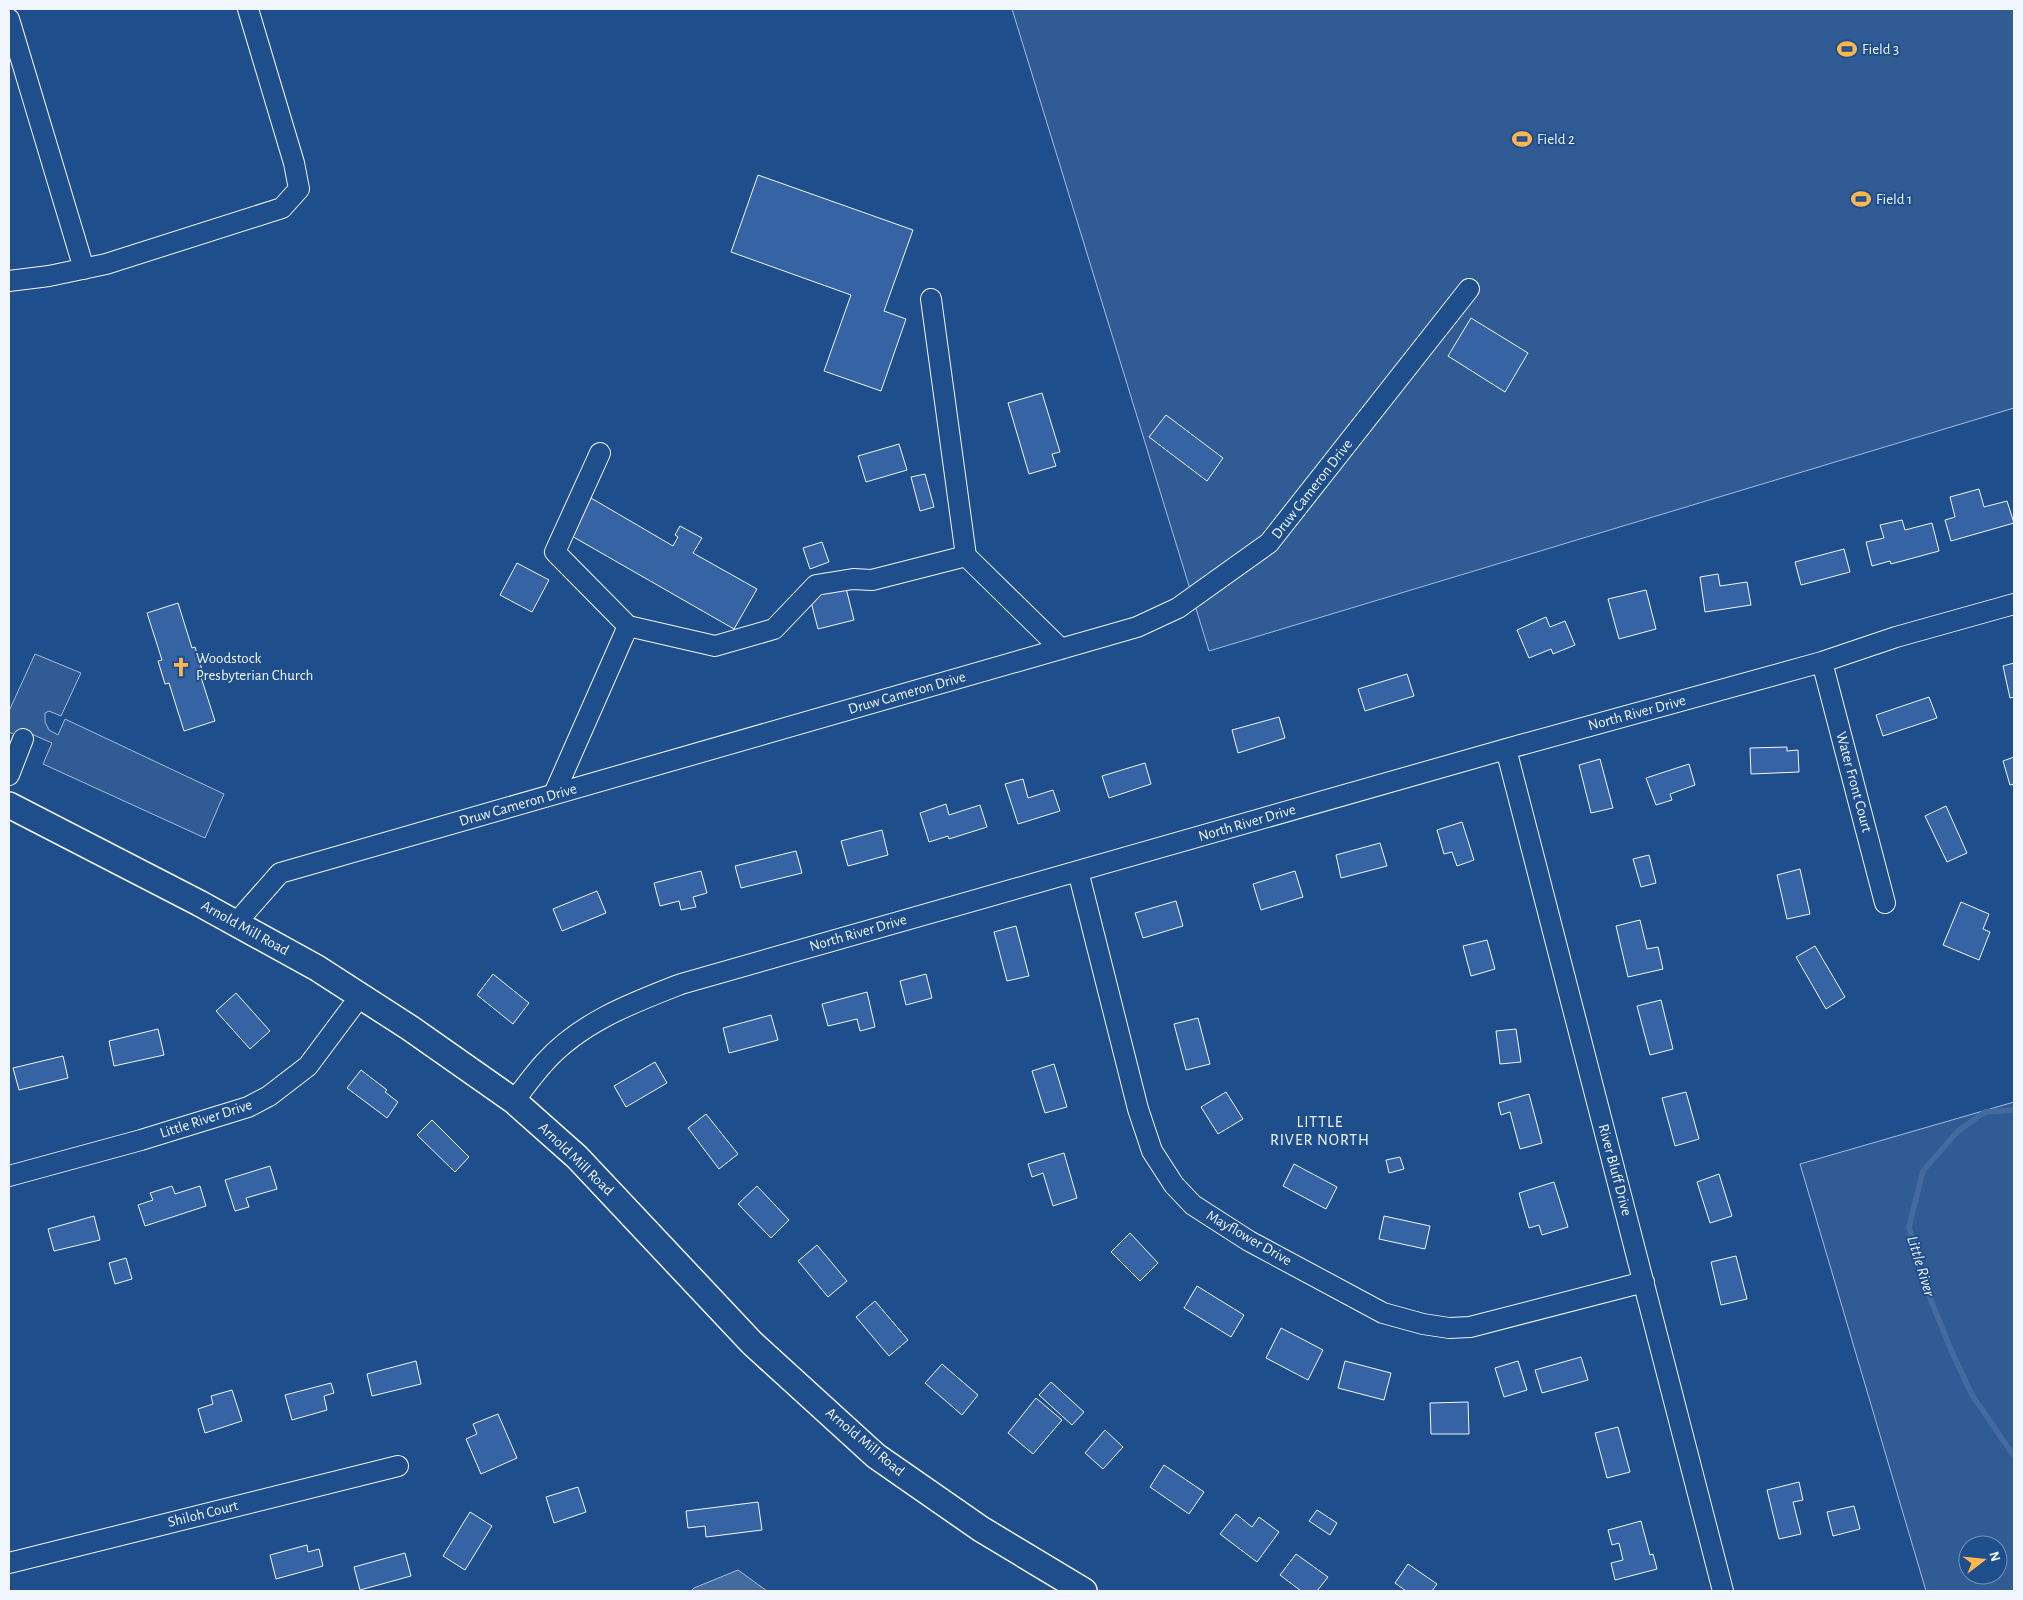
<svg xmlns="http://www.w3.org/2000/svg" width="2023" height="1600" viewBox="0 0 2023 1600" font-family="'Alegreya Sans',sans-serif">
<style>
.built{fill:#305b95;stroke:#a8bbd7;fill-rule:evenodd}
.water{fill:#446ba0;stroke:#a8bbd7}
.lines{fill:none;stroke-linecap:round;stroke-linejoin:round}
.stream{stroke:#446ba0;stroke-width:5.5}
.building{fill:#3563a3;stroke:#f2f6ff}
.minor-casing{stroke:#f2f6ff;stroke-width:22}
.major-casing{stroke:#f2f6ff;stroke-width:28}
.minor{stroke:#1f4e8c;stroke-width:20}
.major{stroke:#1f4e8c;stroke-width:25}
.labels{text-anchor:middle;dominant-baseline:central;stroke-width:4;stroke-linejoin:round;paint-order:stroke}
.poi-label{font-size:15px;fill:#f2f6ff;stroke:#1f4e8c;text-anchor:start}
.street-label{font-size:15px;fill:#f2f6ff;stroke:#1f4e8c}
.neighbourhood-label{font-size:16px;letter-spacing:1px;fill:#f2f6ff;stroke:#1f4e8c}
.water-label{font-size:16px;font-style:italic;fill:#f2f6ff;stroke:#1f4e8c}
</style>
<rect width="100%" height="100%" fill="#1f4e8c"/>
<path class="built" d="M 1012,9 L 2014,9 L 2014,408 L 1209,651 Z
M 35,654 L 81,673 L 61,716 L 49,711 L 45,713 L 45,722 L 49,730 L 58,735 L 65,719 L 224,794 L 205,838 L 43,764 L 52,743 L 27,732 L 23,739 L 9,732 L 9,711 Z
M 2014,1102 L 2014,1591 L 1926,1591 L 1800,1164 ZM 1968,1545 L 1998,1545 L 1998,1575 L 1968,1575 Z"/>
<path class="water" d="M 738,1570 L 767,1591 L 691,1591 L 694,1588 Z"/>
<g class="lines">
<path class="stream" d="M 2014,1110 L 1985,1112 L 1958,1131 L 1923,1171 L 1909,1227 L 1922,1278 L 1951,1350 L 1972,1395 L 2014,1456"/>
</g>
<path class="building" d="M 758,175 L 913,230 L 884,311 L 906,319 L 881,391 L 824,371 L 851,295 L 731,252 Z
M 1471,318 L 1528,353 L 1505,392 L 1448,356 Z
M 1042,393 L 1060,452 L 1052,454 L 1056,466 L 1029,474 L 1008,403 Z
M 1166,415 L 1223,458 L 1207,481 L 1149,437 Z
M 899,444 L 907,470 L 866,482 L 858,456 Z
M 925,474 L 934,507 L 920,511 L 911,477 Z
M 1979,489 L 1984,507 L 2007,501 L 2014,523 L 1951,541 L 1945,520 L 1955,517 L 1950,497 Z
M 591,498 L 673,546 L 678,537 L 675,535 L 680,526 L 702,538 L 693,553 L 757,589 L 734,629 L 570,535 Z
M 1902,520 L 1905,530 L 1932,523 L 1939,551 L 1891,564 L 1890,561 L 1872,566 L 1866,542 L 1884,538 L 1880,525 Z
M 822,542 L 829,562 L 810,569 L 803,548 Z
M 1844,549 L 1850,572 L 1801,585 L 1795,562 Z
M 517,563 L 549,580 L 532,612 L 500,595 Z
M 1718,574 L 1720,586 L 1747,582 L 1751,605 L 1705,612 L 1700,577 Z
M 845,584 L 854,620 L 818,629 L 809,594 Z
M 1646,590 L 1656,629 L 1619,639 L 1608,599 Z
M 178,603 L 192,648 L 195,647 L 203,673 L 200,674 L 215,721 L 184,731 L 169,683 L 165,684 L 158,661 L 162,660 L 147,613 Z
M 1546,617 L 1550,627 L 1565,621 L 1575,645 L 1553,654 L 1551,649 L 1529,658 L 1517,630 Z
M 2014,663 L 2014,697 L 2010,698 L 2003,666 Z
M 1407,674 L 1414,696 L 1365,711 L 1358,689 Z
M 1929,697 L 1937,718 L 1883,736 L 1876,715 Z
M 1279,717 L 1285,738 L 1238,753 L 1232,730 Z
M 1787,747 L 1787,751 L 1798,750 L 1799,772 L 1751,774 L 1750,748 Z
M 2014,757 L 2014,784 L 2010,785 L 2003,761 Z
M 1600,759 L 1613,808 L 1591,813 L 1579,765 Z
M 1145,763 L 1151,784 L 1109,798 L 1102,776 Z
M 1689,764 L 1695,785 L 1670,794 L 1672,800 L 1656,805 L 1646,778 Z
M 1023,779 L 1028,798 L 1053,790 L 1060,811 L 1018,824 L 1005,784 Z
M 946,804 L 949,815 L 980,805 L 987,827 L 949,839 L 948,836 L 929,842 L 920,813 Z
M 1946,806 L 1967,853 L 1947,862 L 1925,816 Z
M 1462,822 L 1474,860 L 1457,866 L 1452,852 L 1444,854 L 1437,830 Z
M 882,830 L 888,855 L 848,866 L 841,841 Z
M 1380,843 L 1387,866 L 1341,878 L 1336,855 Z
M 796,851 L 802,873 L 741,888 L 735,866 Z
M 1649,855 L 1656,883 L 1641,887 L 1633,859 Z
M 1800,869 L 1810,914 L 1787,919 L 1777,875 Z
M 701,871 L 707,893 L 693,897 L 696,907 L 681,910 L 679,901 L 660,906 L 654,883 Z
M 1295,871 L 1303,897 L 1261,910 L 1253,884 Z
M 597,891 L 606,913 L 562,931 L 553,909 Z
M 1176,901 L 1183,926 L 1143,938 L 1135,913 Z
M 1961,902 L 1989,914 L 1983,929 L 1990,932 L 1979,960 L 1943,945 Z
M 1640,920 L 1647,949 L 1658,947 L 1663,969 L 1628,977 L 1616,926 Z
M 1016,926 L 1029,976 L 1007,981 L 994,932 Z
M 1487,940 L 1495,969 L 1471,976 L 1463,946 Z
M 1815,946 L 1845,997 L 1826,1009 L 1796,957 Z
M 493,974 L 529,1003 L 513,1024 L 477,995 Z
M 926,974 L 932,998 L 906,1005 L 900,981 Z
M 867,992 L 875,1027 L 860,1031 L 857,1019 L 828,1026 L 822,1004 Z
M 236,993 L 270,1031 L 250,1049 L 216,1011 Z
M 1661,1000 L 1673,1049 L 1650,1055 L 1637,1006 Z
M 771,1015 L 778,1040 L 729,1053 L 723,1028 Z
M 1198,1018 L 1210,1064 L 1186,1070 L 1174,1024 Z
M 158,1029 L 164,1055 L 114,1066 L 109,1041 Z
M 1516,1029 L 1521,1062 L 1500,1064 L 1496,1031 Z
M 63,1056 L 68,1078 L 19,1090 L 13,1068 Z
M 655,1062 L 667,1083 L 626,1107 L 614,1086 Z
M 1054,1064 L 1067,1107 L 1045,1113 L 1032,1071 Z
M 361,1070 L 387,1090 L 385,1092 L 398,1102 L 387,1118 L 347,1088 Z
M 1226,1092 L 1243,1119 L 1218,1134 L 1201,1107 Z
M 1686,1092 L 1699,1139 L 1675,1146 L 1662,1098 Z
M 1529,1094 L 1542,1143 L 1520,1149 L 1510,1112 L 1501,1115 L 1498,1103 Z
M 706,1114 L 738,1154 L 719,1169 L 688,1128 Z
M 432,1120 L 469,1157 L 455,1172 L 417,1135 Z
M 1064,1153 L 1077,1198 L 1053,1206 L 1043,1173 L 1032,1177 L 1028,1164 Z
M 1400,1157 L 1404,1169 L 1389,1173 L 1386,1160 Z
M 1294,1164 L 1337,1187 L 1326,1209 L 1283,1186 Z
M 270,1166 L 277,1189 L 246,1198 L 249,1207 L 235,1211 L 225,1180 Z
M 1719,1174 L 1732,1216 L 1710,1223 L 1697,1182 Z
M 1554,1182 L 1568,1227 L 1542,1235 L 1539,1225 L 1529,1228 L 1519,1193 Z
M 172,1186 L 175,1194 L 200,1186 L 206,1206 L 145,1226 L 138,1205 L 153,1200 L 150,1193 Z
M 757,1186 L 789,1220 L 771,1238 L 738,1204 Z
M 94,1216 L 100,1240 L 54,1251 L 48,1229 Z
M 1384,1216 L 1430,1226 L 1425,1249 L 1379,1239 Z
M 1130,1233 L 1158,1263 L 1140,1281 L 1111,1252 Z
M 817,1245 L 847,1281 L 828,1297 L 798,1261 Z
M 1736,1256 L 1747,1299 L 1721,1305 L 1711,1262 Z
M 126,1258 L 132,1279 L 115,1284 L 109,1263 Z
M 1197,1286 L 1244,1315 L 1231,1337 L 1184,1308 Z
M 875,1301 L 908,1340 L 889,1356 L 856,1317 Z
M 1281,1328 L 1323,1350 L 1308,1380 L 1266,1358 Z
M 1581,1357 L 1588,1380 L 1542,1393 L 1535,1370 Z
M 416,1361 L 421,1384 L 372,1396 L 367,1374 Z
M 1345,1361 L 1391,1373 L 1384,1400 L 1338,1388 Z
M 1518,1361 L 1527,1390 L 1504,1397 L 1495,1368 Z
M 942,1364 L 978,1395 L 962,1415 L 925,1383 Z
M 1051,1382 L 1084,1412 L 1072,1425 L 1039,1395 Z
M 331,1383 L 334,1393 L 324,1396 L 327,1410 L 292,1420 L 285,1395 Z
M 232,1390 L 242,1421 L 205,1433 L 198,1409 L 213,1404 L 211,1396 Z
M 1036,1398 L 1062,1420 L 1033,1454 L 1008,1433 Z
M 1468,1402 L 1469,1434 L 1431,1434 L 1430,1403 Z
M 498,1414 L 517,1458 L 481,1474 L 466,1439 L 477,1434 L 473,1424 Z
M 1618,1427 L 1630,1472 L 1607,1478 L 1595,1433 Z
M 1105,1430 L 1123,1447 L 1103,1469 L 1085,1453 Z
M 1164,1465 L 1204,1492 L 1189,1514 L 1150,1487 Z
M 1799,1482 L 1803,1500 L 1793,1502 L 1801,1534 L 1779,1539 L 1767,1490 Z
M 578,1487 L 586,1512 L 554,1523 L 546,1497 Z
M 758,1502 L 762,1530 L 706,1537 L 705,1526 L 688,1528 L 686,1511 Z
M 1854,1506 L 1860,1529 L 1833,1536 L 1827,1512 Z
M 1317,1510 L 1337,1523 L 1330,1535 L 1309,1521 Z
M 470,1512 L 492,1526 L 465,1570 L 443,1556 Z
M 1236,1514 L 1252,1527 L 1259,1517 L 1279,1532 L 1257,1562 L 1220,1534 Z
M 1641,1521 L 1650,1555 L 1653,1554 L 1657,1569 L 1615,1580 L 1611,1563 L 1623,1560 L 1619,1543 L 1612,1545 L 1608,1530 Z
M 307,1545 L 308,1552 L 319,1549 L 323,1566 L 276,1579 L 270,1555 Z
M 405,1553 L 411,1576 L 360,1590 L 354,1567 Z
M 1296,1554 L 1328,1577 L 1317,1591 L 1301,1591 L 1280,1575 Z
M 1408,1564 L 1437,1584 L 1432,1591 L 1406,1591 L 1395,1583 Z"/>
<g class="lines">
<defs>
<path id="minor" d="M 9,19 L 84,269
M 9,281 L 49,276 L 106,264 L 282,208 L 299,189 L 294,163 L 248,9
M 931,299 L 966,556
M 600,453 L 555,552 L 628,626
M 1822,662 L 1885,903
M 1506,749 L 1723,1591
M 9,775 L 23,739
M 554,794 L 628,626 L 715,646 L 774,629 L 816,585 L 853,579 L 872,580 L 966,556 L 1061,649
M 1078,871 L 1138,1109 L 1152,1151 L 1174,1185 L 1193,1205 L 1249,1241 L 1383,1313 L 1423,1324 L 1449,1328 L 1470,1327 L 1644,1282
M 236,923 L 280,873 L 1137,627 L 1178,608 L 1269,543 L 1469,289
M 514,1101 C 524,1088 534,1074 545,1062 C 581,1022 632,1003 681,984 L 1506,749 L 1822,662 L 1896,637 L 2014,604
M 9,1176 L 141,1140 L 248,1107 L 269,1096 L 308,1066 L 361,995
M 9,1563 L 398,1466"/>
<path id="major" d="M 9,805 L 199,903 L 317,968 L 410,1028 L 514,1101 L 577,1157 L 752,1343 L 876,1456 L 981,1529 L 1084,1591"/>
</defs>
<use href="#minor" class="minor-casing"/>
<use href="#major" class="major-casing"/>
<use href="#minor" class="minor"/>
<use href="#major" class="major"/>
</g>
<defs>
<symbol id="stadium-bare" viewBox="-9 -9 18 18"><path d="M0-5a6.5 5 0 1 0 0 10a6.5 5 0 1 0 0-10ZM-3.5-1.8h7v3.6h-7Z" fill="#ffb74d" stroke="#1f4e8c" stroke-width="2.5" paint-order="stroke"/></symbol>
<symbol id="church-bare" viewBox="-9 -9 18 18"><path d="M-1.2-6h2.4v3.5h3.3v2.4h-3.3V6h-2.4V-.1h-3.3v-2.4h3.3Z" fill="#ffb74d" stroke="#1f4e8c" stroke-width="2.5" paint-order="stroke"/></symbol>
</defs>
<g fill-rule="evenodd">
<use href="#stadium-bare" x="1833" y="35" width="28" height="28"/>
<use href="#stadium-bare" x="1508" y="125" width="28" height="28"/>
<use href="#stadium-bare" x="1847" y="185" width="28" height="28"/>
<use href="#church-bare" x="167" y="653" width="28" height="28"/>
</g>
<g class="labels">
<g class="poi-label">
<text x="1862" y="49">Field 3</text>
<text x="1537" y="139">Field 2</text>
<text x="1876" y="199">Field 1</text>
<text x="196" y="658">Woodstock<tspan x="196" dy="17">Presbyterian Church</tspan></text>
</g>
<g class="street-label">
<text transform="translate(1312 489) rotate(-52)">Druw Cameron Drive</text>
<text transform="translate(907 693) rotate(-16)">Druw Cameron Drive</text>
<text transform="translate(1637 713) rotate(-15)">North River Drive</text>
<text transform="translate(1854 782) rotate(75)">Water Front Court</text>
<text transform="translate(518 805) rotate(-16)">Druw Cameron Drive</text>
<text transform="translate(1247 823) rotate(-16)">North River Drive</text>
<text transform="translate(245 928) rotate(29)">Arnold Mill Road</text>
<text transform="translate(858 933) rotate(-16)">North River Drive</text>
<text transform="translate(206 1119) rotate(-18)">Little River Drive</text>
<text transform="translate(576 1159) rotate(44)">Arnold Mill Road</text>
<text transform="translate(1615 1170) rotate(75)">River Bluff Drive</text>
<text transform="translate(1249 1238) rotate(30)">Mayflower Drive</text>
<text transform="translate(865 1442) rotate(40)">Arnold Mill Road</text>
<text transform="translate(203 1514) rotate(-14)">Shiloh Court</text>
</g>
<g class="neighbourhood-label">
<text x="1320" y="1122">LITTLE<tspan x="1320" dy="18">RIVER NORTH</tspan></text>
</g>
<g class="water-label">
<text transform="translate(1921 1266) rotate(73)">Little River</text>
</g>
</g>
<rect width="2023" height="1600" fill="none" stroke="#f2f6ff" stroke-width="20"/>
<g transform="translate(1983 1560) rotate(74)"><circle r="24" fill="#1f4e8c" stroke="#7391ba"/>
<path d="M0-4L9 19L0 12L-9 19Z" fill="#ffb74d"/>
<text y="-8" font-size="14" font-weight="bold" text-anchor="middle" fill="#f2f6ff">N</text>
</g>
</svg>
